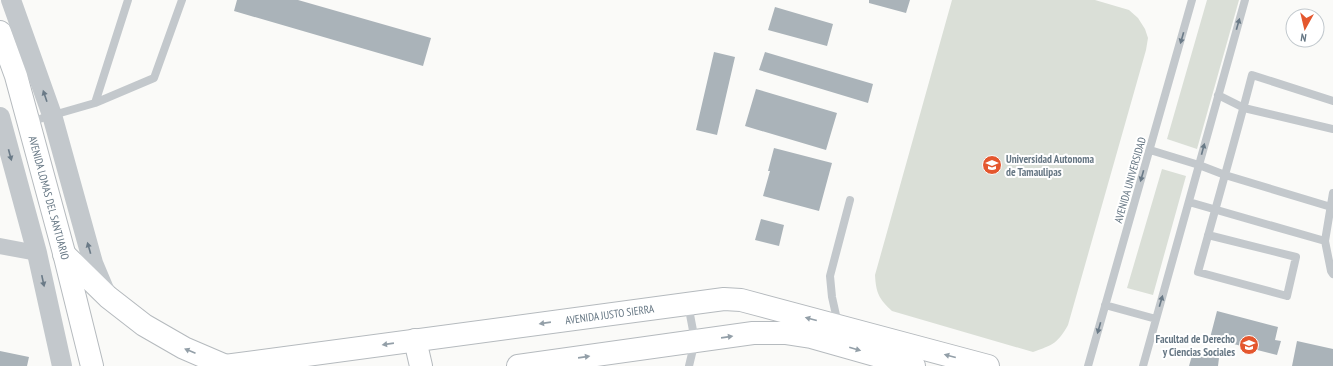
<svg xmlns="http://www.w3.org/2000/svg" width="1333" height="366" viewBox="0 0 1333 366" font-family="'PT Sans Narrow',sans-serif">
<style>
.green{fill:#dadfd7}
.building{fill:#aab3b9}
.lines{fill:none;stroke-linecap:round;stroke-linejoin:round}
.primary-casing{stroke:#b5babe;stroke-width:24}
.service{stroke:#c3c8cc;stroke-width:8}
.minor{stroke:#c3c8cc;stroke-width:16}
.tertiary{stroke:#c3c8cc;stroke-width:20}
.primary{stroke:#fff;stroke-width:22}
.oneway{fill:#6a7a87}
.oneway2{fill:#939fa8}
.labels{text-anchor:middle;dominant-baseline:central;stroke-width:4;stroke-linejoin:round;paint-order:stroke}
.poi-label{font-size:11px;font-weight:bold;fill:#657683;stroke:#fff;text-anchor:start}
.street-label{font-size:11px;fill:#657683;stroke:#fff}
</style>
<rect width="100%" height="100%" fill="#fafaf8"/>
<path class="green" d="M 952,0 L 1095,0 L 1129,10 L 1138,18 L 1145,29 L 1148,38 L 1146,50 L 1068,325 C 1058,343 1053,345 1033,352 L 892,311 C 879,299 876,293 875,275 Z
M 1207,0 L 1239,0 L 1197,149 L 1167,139 Z
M 1162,169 L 1186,176 L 1153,295 L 1127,288 Z"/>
<path class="building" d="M 237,0 L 298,0 L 431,38 L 423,66 L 234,11 Z
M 869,0 L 910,0 L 906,13 L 869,3 Z
M 775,7 L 833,24 L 827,46 L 768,30 Z
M 714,52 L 735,57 L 717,135 L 696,130 Z
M 765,52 L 873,84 L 868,103 L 759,70 Z
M 756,89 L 837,113 L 826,150 L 745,126 Z
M 774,148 L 832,163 L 819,211 L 763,196 L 770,171 L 768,171 Z
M 761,219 L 784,225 L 779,246 L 755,240 Z
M 1217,311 L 1278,327 L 1275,340 L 1281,341 L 1277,355 L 1210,338 Z
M 1297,341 L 1333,349 L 1333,366 L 1292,366 Z
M 0,351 L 29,357 L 27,366 L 0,366 Z
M 1193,352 L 1219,358 L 1218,366 L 1189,366 Z"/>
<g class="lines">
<defs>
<g id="primary">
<path id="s1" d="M 0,32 L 16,76 L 64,253 L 92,366"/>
<path d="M 64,254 L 108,297 L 144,325 L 184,348 L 226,366"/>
<path d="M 415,340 L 421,366"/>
<path id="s2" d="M 225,366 L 724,299 L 741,300 L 988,366"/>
<path d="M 518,366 L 753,333 L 785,333 L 811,337 L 914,366"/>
</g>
</defs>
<use href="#primary" class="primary-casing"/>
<path class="service" d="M 1218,95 L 1244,108 L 1333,129
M 95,103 L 128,0
M 29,122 L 95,103 L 154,78 L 182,0
M 1150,150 L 1199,165 L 1225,175 L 1331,207
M 1333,193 L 1325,241 L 1331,271 L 1333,274
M 1189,202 L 1325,241
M 1208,235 L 1296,257 L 1287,296 L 1198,272 C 1216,206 1235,141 1252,75 L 1333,101
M 688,304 L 695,341 L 689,366
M 1105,305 L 1156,319
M 838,324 L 832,297 L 830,276 L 850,200
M 1088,366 L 1192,0
M 1143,366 L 1245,0"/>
<path class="minor" d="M 0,246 L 37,253"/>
<path class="tertiary" d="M 11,0 L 52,115 L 93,263 L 106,294
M 0,117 L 37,253 L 62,366"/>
<use href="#primary" class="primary"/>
</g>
<defs><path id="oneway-solid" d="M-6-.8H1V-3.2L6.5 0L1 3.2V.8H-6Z"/></defs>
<g class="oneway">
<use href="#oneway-solid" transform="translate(1238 24) rotate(-74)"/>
<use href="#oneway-solid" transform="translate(1182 38) rotate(106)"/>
<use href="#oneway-solid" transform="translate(45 96) rotate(-109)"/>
<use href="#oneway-solid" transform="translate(1203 149) rotate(-75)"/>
<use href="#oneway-solid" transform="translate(10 155) rotate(75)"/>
<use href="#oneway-solid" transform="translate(1142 176) rotate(106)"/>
<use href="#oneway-solid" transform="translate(89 248) rotate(-106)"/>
<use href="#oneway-solid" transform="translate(43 281) rotate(78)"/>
<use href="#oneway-solid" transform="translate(1161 301) rotate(-74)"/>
<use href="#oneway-solid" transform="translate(1099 328) rotate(106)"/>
</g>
<g class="oneway2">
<use href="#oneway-solid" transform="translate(811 319) rotate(-165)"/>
<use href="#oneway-solid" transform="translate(545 323) rotate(172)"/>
<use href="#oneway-solid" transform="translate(727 337) rotate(-8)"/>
<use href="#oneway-solid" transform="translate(388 344) rotate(172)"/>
<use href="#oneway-solid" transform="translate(855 349) rotate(16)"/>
<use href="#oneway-solid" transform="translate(190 351) rotate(-157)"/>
<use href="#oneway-solid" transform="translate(950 356) rotate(-165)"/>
<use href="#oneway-solid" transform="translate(584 357) rotate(-8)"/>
</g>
<defs>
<symbol id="university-disc" viewBox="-11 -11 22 22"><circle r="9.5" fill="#e4572e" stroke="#fff"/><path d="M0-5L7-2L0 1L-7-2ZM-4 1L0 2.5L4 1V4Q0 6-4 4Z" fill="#fff"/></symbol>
</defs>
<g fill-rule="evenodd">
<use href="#university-disc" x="981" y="154" width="22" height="22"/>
<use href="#university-disc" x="1238" y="334" width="22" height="22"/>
</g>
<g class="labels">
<g class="poi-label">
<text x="1006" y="159">Universidad Autonoma<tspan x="1006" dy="13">de Tamaulipas</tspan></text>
<text x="1235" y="339" text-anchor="end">Facultad de Derecho<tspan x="1235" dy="13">y Ciencias Sociales</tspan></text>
</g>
<g class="street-label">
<text transform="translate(1130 180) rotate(-74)">AVENIDA UNIVERSIDAD</text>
<text stroke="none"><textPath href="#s1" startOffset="173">AVENIDA LOMAS DEL SANTUARIO</textPath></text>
<text stroke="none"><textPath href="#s2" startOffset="388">AVENIDA JUSTO SIERRA</textPath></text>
</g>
</g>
<g transform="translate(1305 28) rotate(188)"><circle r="19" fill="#ffffff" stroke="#c1c8cd"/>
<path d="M0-3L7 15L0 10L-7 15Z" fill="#e4572e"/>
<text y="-6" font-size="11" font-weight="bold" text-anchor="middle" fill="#657683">N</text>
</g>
</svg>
